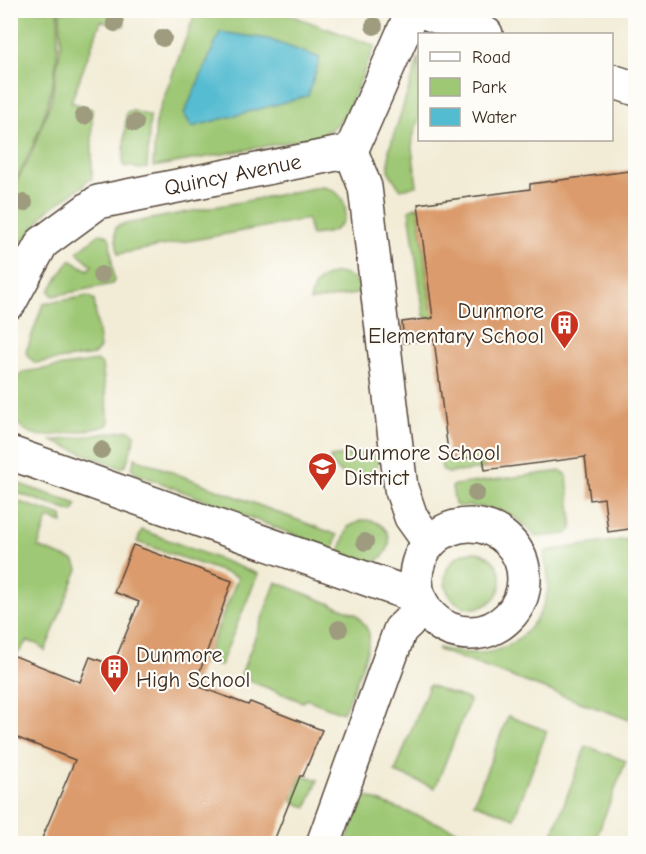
<svg xmlns="http://www.w3.org/2000/svg" width="646" height="854" viewBox="0 0 646 854" font-family="'Comic Neue',sans-serif">
<style>
.green{fill:#9ec874;stroke:#6c7949;stroke-width:1.5}
.water{fill:#54bcd1;stroke:#487378;stroke-width:1.5}
.building{fill:#db9b6c}
.lines{fill:none;stroke-linecap:round;stroke-linejoin:round}
.minor-casing{stroke:#56473a;stroke-width:36}
.minor{stroke:#fff;stroke-width:33}
.tree{fill:#9e9b7f}
.labels{text-anchor:middle;dominant-baseline:central;stroke-width:4.5;stroke-linejoin:round;paint-order:stroke}
.street-label{font-size:22px;fill:#3b2a1e;stroke:#fdfcf7}
.poi-label{font-size:22px;fill:#3b2a1e;stroke:#fdfcf7;text-anchor:start}
</style>
<rect width="100%" height="100%" fill="#fdfcf7"/>
<filter id="ink" filterUnits="userSpaceOnUse"><feTurbulence type="fractalNoise" baseFrequency=".0167" numOctaves="2"/><feDisplacementMap in="SourceGraphic" scale="12" xChannelSelector="R" yChannelSelector="G"/><feConvolveMatrix kernelMatrix="1 2 1 2 8 2 1 2 1" color-interpolation-filters="sRGB"/></filter>
<filter id="wash" filterUnits="userSpaceOnUse"><feTurbulence type="fractalNoise" baseFrequency=".008" numOctaves="4" result="noise"/><feDisplacementMap in="SourceGraphic" scale="24" xChannelSelector="R" yChannelSelector="G"/><feGaussianBlur stdDeviation="1.35" result="paint"/><feColorMatrix in="noise" values="0 0 0 0 0 0 0 0 0 0 0 0 0 0 0 0 0 1.4 0 .05"/><feComposite in="paint" operator="in"/></filter>
<g filter="url(#wash)">
<rect width="100%" height="100%" fill="#f2ecd6"/>
<path class="green" d="M 11,10 L 58,11 C 62,72 43,136 11,188 Z
M 60,11 L 105,11 L 105,12 L 123,19 L 125,25 L 119,27 L 101,21 L 71,102 L 92,109 L 92,179 L 86,181 L 84,185 L 47,211 L 11,256 L 11,191 L 30,157 L 51,101 L 61,44 Z
M 196,11 L 279,11 L 375,46 L 346,114 L 334,127 L 320,136 L 153,167 L 156,119 Z
M 419,57 L 419,119 L 413,137 L 412,148 L 417,186 L 400,189 L 389,172 L 389,150 Z
M 133,111 L 150,116 L 147,168 L 138,169 L 129,165 L 125,167 L 123,164 L 126,116 L 127,112 Z
M 319,187 C 347,187 356,221 330,232 C 325,234 317,234 311,235 L 307,219 L 118,254 L 115,232 L 116,227 L 120,225 Z
M 418,206 L 431,308 L 465,304 L 467,313 L 428,318 L 424,316 L 409,210 Z
M 101,233 L 108,236 L 110,240 L 114,281 L 112,284 L 53,296 L 49,291 L 70,260 L 88,270 L 92,265 L 77,252 Z
M 337,273 C 350,275 359,280 363,293 L 310,301 C 313,284 320,276 337,273 Z
M 88,296 L 94,300 L 100,348 L 94,355 L 35,363 L 28,356 L 26,352 L 43,304 Z
M 97,361 L 102,365 L 109,420 L 108,425 C 97,429 48,438 38,435 C 22,432 9,418 10,402 C 11,391 15,379 23,372 Z
M 129,430 L 135,434 L 135,437 L 126,465 L 121,468 L 52,441 Z
M 382,451 C 379,482 339,487 330,457 Z
M 445,456 L 448,456 L 449,460 L 483,456 L 484,469 L 448,473 L 442,469 L 441,461 Z
M 135,458 L 337,535 L 333,550 L 135,473 L 132,468 Z
M 561,471 L 566,474 L 567,477 L 572,522 L 572,529 L 567,534 L 536,537 C 513,509 491,506 457,506 L 455,504 L 452,487 L 455,485 Z
M 11,481 L 77,504 L 73,512 L 11,491 Z
M 10,499 L 62,516 L 63,523 L 48,518 L 38,547 L 75,561 L 78,569 L 45,651 L 37,644 L 27,641 L 18,653 L 11,650 Z
M 362,520 C 393,519 400,553 370,564 L 339,552 L 348,527 Z
M 142,530 L 258,574 L 220,666 L 204,663 L 238,577 L 137,542 Z
M 635,538 L 635,722 L 438,650 L 438,648 C 451,651 466,654 480,653 C 518,651 549,616 548,578 C 548,570 545,562 544,555 L 546,551 Z
M445 580a28 28 0 1 1 56 0a28 28 0 1 1-56 0Z
M 276,582 L 356,614 C 361,620 367,626 369,634 C 372,649 349,697 343,713 L 306,699 L 303,702 L 240,677 Z
M 429,685 L 470,700 L 435,788 L 395,772 Z
M 508,716 L 547,731 L 514,818 L 474,803 Z
M 586,746 L 626,761 L 594,843 L 579,843 L 553,833 Z
M 300,776 L 306,776 L 318,780 L 307,807 L 292,802 Z
M 365,796 L 490,843 L 345,843 Z"/>
<path class="water" d="M 220,32 L 268,39 L 320,58 L 308,96 L 192,127 L 184,114 Z"/>
<g id="blocks">
<path class="building" d="M 636,170 L 636,528 L 608,532 L 604,498 L 590,500 L 585,457 L 485,470 L 483,456 L 449,460 L 434,339 L 404,343 L 402,322 L 433,318 L 418,204 L 530,189 L 530,184 Z
M 133,545 L 232,581 L 195,685 L 248,705 L 250,702 L 322,730 L 303,776 L 300,776 L 273,843 L 40,843 L 75,760 L 10,735 L 10,654 L 80,682 L 90,657 L 113,665 L 139,602 L 114,592 Z"/>
</g>
</g>
<g filter="url(#ink)">
<use href="#blocks" fill-opacity="0" stroke="#56473a" stroke-width="1.5"/>
<g class="lines">
<defs>
<g id="minor">
<path d="M 418,10 L 486,34"/>
<path d="M 612,81 L 636,89"/>
<path d="M 351,151 L 365,187 L 401,488 L 411,517 L 429,542"/>
<path id="s1" d="M 10,302 L 42,243 L 98,202 L 351,151 L 406,26 L 410,10"/>
<path d="M 10,453 L 418,597"/>
<circle cx="470" cy="579" r="54"/>
<path d="M 323,844 L 400,630 L 424,607"/>
</g>
</defs>
<use href="#minor" class="minor-casing"/>
<use href="#minor" class="minor"/>
</g>
<g class="tree">
<circle cx="115" cy="23" r="9"/>
<circle cx="374" cy="26" r="9"/>
<circle cx="163" cy="38" r="9"/>
<circle cx="84" cy="116" r="9"/>
<circle cx="135" cy="123" r="9"/>
<circle cx="24" cy="203" r="9"/>
<circle cx="101" cy="275" r="9"/>
<circle cx="101" cy="450" r="9"/>
<circle cx="476" cy="493" r="9"/>
<circle cx="365" cy="542" r="9"/>
<circle cx="339" cy="629" r="9"/>
</g>
</g>
<defs>
<symbol id="building-pin" viewBox="-11 -11 22 30"><path d="M0 17L-7.5 6A9.5 9.5 0 1 1 7.5 6Z" fill="#c8321e" stroke="#fdfcf7"/><path d="M-4-6H4V6H1V3H-1V6H-4ZM-2.5-4.3h1.7v1.8h-1.7ZM.8-4.3h1.7v1.8H.8ZM-2.5-1h1.7V.8h-1.7ZM.8-1h1.7V.8H.8Z" fill="#fff"/></symbol>
<symbol id="school-pin" viewBox="-11 -11 22 30"><path d="M0 17L-7.5 6A9.5 9.5 0 1 1 7.5 6Z" fill="#c8321e" stroke="#fdfcf7"/><path d="M0-5L7-2L0 1L-7-2ZM-4 1L0 2.5L4 1V4Q0 6-4 4Z" fill="#fff"/></symbol>
</defs>
<g fill-rule="evenodd">
<use href="#building-pin" x="548" y="308" width="33" height="45"/>
<use href="#school-pin" x="306" y="450" width="33" height="45"/>
<use href="#building-pin" x="98" y="652" width="33" height="45"/>
</g>
<g class="labels">
<g class="street-label">
<text stroke="none"><textPath href="#s1" startOffset="274">Quincy Avenue</textPath></text>
</g>
<g class="poi-label">
<text x="544" y="311" text-anchor="end">Dunmore<tspan x="544" dy="25">Elementary School</tspan></text>
<text x="344" y="453">Dunmore School<tspan x="344" dy="25">District</tspan></text>
<text x="136" y="655">Dunmore<tspan x="136" dy="25">High School</tspan></text>
</g>
</g>
<rect width="646" height="854" fill="none" stroke="#fdfcf7" stroke-width="36"/>
<rect x="418" y="33" width="195" height="108" fill="#fdfcf7" stroke="#afa8a0" stroke-width="1.5"/>
<rect x="430" y="52" width="30" height="9" fill="#ffffff" stroke="#afa8a0" stroke-width="1.5"/>
<text x="472" y="63" font-size="18" fill="#3b2a1e">Road</text>
<rect x="430" y="78" width="30" height="18" fill="#9ec874" stroke="#afa8a0" stroke-width="1.5"/>
<text x="472" y="93" font-size="18" fill="#3b2a1e">Park</text>
<rect x="430" y="108" width="30" height="18" fill="#54bcd1" stroke="#afa8a0" stroke-width="1.5"/>
<text x="472" y="123" font-size="18" fill="#3b2a1e">Water</text>
</svg>
